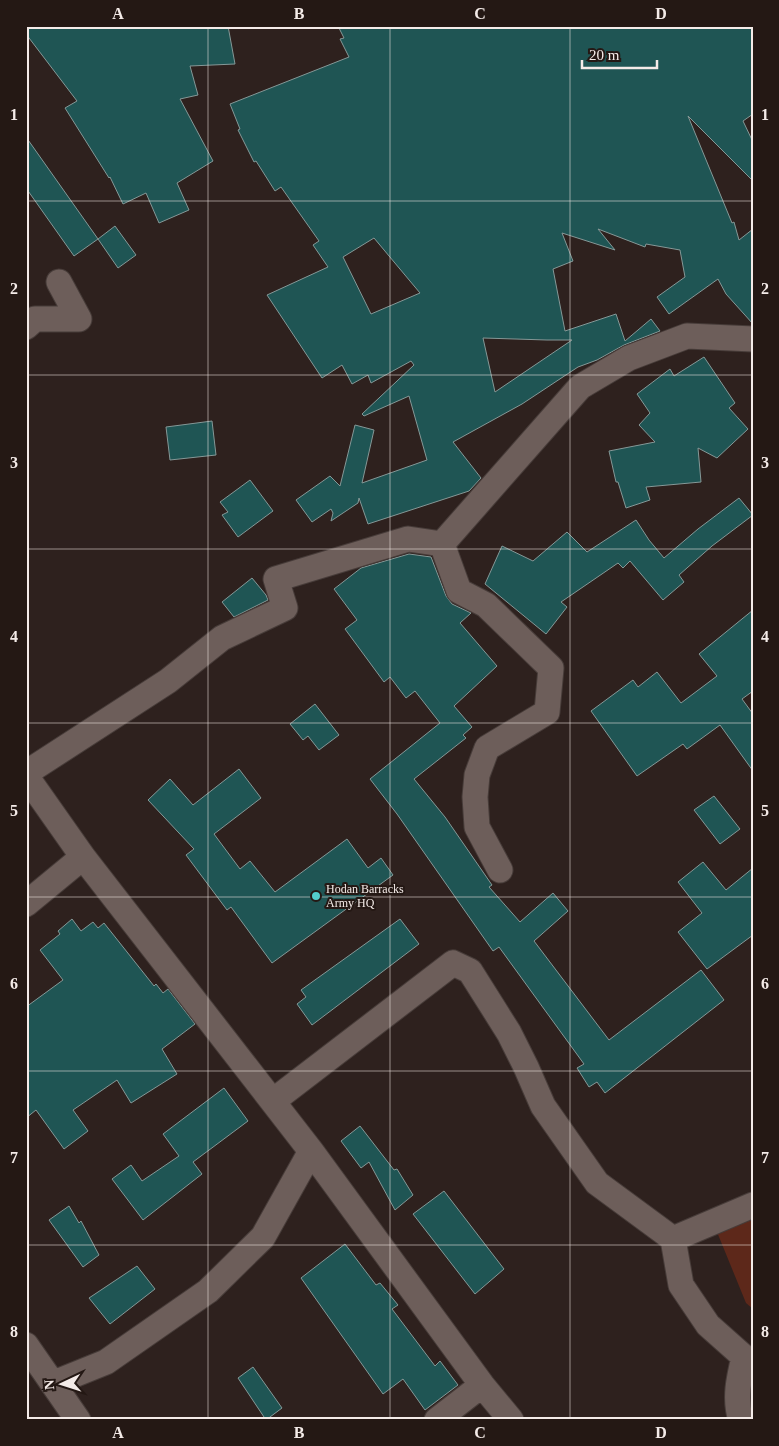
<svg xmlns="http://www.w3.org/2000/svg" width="779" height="1446" viewBox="0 0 779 1446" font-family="'Times New Roman',serif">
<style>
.green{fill:#5d281a}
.building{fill:#1f5554;stroke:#859897;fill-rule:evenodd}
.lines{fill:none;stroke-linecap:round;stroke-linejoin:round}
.minor-casing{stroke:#473c39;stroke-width:27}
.minor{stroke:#6d5e5a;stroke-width:25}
.grid{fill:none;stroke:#f4ebe8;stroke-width:1;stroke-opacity:0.55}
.poi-dot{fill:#53cdcb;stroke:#241814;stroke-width:2}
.labels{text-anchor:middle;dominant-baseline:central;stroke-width:4;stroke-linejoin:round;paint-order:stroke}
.poi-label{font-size:12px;fill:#f4ebe8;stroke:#241814;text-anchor:start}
.neatline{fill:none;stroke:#f4ebe8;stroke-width:2}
.grid-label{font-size:16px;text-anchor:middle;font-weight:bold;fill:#f4ebe8}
</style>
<rect width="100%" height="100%" fill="#2e211e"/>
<path class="green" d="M 753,1206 L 753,1309 L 746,1303 L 717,1232 Z"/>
<path class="building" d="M 26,26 L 228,26 L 235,64 L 190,66 L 198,95 L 180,99 L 213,161 L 177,183 L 189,210 L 159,223 L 146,193 L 123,204 L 110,177 L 109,178 L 65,108 L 77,101 L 26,34 Z
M 338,26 L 753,26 L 753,114 L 743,121 L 753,142 L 753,181 L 688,116 L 732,223 L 734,222 L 739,240 L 753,229 L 753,324 L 726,294 L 718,279 L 669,314 L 657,297 L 685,277 L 680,250 L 646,244 L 645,247 L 598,229 L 615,250 L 562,233 L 573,261 L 553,269 L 565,331 L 616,314 L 625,341 L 651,319 L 660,331 L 624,345 L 597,360 L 578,367 L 522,404 L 453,442 L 481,478 L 469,491 L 368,524 L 359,498 L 358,503 L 331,521 L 333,513 L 331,509 L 312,522 L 296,500 L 330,476 L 340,486 L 355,425 L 374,430 L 362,483 L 427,460 L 409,396 L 364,416 L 362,414 L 414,365 L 411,361 L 371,383 L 368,375 L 352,384 L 342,365 L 322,378 L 267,295 L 328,267 L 313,245 L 319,241 L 281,187 L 275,191 L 256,161 L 254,162 L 238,130 L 240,129 L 230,104 L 349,57 L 340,39 L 344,38 ZM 374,238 L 420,293 L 371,314 L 343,257 ZM 483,338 L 547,340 L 572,340 L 495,392 Z
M 26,137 L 98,239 L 74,256 L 26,188 Z
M 115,226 L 136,255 L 118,268 L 98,239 Z
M 704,357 L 735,403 L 729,408 L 748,429 L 717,458 L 698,448 L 701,482 L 646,487 L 650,500 L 626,508 L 618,482 L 616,482 L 609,451 L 655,442 L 639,425 L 650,413 L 637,394 L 670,369 L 674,376 Z
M 212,421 L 216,455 L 170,460 L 166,427 Z
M 250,480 L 273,511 L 238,537 L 222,515 L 228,512 L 220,502 Z
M 739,498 L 753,515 L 712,546 L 679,575 L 684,582 L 663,600 L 630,561 L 623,568 L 618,563 L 561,602 L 567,607 L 546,634 L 485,584 L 502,546 L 533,561 L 567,532 L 587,552 L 636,520 L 649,540 L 664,558 L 698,529 Z
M 409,554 L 431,557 L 446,596 L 452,604 L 471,613 L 460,623 L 497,666 L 454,706 L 472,727 L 463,735 L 466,738 L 414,779 L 445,817 L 492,885 L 489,887 L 520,922 L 553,893 L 568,911 L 534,941 L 609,1040 L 701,970 L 724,1000 L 605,1093 L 597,1082 L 589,1087 L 577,1068 L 584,1064 L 499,947 L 493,951 L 397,814 L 370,779 L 440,723 L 415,691 L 406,698 L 390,677 L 384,682 L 345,629 L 357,620 L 334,589 L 361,568 Z
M 252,578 L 266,595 L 268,600 L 234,617 L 222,602 Z
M 753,610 L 753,691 L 742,699 L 753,714 L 753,771 L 720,725 L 687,749 L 683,744 L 637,776 L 591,711 L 633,680 L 638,687 L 657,672 L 681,703 L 717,676 L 699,654 Z
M 315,704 L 339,735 L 319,750 L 308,736 L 303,740 L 290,724 Z
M 239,769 L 261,798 L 214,834 L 240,869 L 250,861 L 275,892 L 347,839 L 368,868 L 381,858 L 393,875 L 272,963 L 231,907 L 227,910 L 186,855 L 194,849 L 148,800 L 170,779 L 193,805 Z
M 714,796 L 740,829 L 720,844 L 694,810 Z
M 703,862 L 726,890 L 753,868 L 753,935 L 707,969 L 678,932 L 702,913 L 678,882 Z
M 72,919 L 81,931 L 93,922 L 98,928 L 104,923 L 154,986 L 156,984 L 163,993 L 168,989 L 195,1024 L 162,1049 L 177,1074 L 131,1103 L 117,1080 L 73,1110 L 88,1131 L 64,1149 L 36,1110 L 26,1118 L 26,1007 L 63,980 L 40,950 L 60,934 L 58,931 Z
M 400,919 L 419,944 L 312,1025 L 297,1004 L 306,997 L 301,990 Z
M 224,1088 L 248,1121 L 193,1162 L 202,1174 L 143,1220 L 112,1179 L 131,1165 L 142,1181 L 179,1156 L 163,1134 Z
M 360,1126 L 394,1170 L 397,1169 L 413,1195 L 395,1210 L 369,1162 L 361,1168 L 341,1141 Z
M 444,1191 L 504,1269 L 475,1294 L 413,1214 Z
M 69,1206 L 79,1223 L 81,1221 L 99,1255 L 83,1267 L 49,1220 Z
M 345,1244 L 376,1285 L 380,1283 L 398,1305 L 392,1309 L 435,1366 L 440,1361 L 458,1385 L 425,1410 L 403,1379 L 383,1394 L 301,1278 Z
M 137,1266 L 155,1289 L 110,1324 L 89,1298 Z
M 253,1367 L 282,1408 L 266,1420 L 238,1378 Z"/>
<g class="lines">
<defs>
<path id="minor" d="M 26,327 L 35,319 L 79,319 L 59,282
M 442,544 L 459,591 L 486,605 L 551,668 L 547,712 L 487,748 L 477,775 L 475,797 L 477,827 L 500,870
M 26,773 L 168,681 L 222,638 L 285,608 L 276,579 L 408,539 L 442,544 L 580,387 L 629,358 L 687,336 L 753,339
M 26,776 L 83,857 L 311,1151 L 482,1385 L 511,1420
M 26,904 L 83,857
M 273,1101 L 453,963 L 470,971 L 509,1033 L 526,1067 L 543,1106 L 597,1183 L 673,1239 L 681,1285 L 708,1325 L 744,1357 L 753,1371
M 673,1239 L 753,1205
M 26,1345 L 78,1420
M 54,1383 L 106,1362 L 208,1291 L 263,1237 L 311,1151
M 437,1420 L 482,1385
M 741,1420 C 734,1399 739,1378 744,1357"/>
</defs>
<use href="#minor" class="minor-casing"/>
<use href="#minor" class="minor"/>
</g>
<path class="grid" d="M 208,26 L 208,1420M 390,26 L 390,1420M 570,26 L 570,1420M 26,201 L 753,201M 26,375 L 753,375M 26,549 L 753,549M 26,723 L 753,723M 26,897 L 753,897M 26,1071 L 753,1071M 26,1245 L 753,1245"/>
<circle class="poi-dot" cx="316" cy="896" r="5"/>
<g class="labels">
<g class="poi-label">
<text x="326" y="889">Hodan Barracks<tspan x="326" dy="14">Army HQ</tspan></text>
</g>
</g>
<rect width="779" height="1446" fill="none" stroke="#241814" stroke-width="55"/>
<g transform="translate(62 1384) rotate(266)" stroke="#241814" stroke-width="4" paint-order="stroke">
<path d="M0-4L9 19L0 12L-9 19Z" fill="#f4ebe8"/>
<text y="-8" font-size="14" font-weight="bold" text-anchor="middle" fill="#f4ebe8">N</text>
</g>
<path d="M582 60v8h75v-8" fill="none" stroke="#f4ebe8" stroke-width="2.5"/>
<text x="589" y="60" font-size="15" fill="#f4ebe8" stroke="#241814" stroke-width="4" paint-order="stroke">20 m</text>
<rect x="28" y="28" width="724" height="1390" class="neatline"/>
<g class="grid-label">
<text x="118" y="19">A</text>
<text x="299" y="19">B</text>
<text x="480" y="19">C</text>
<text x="661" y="19">D</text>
<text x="14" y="120">1</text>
<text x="765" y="120">1</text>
<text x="14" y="294">2</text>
<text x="765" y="294">2</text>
<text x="14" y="468">3</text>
<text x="765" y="468">3</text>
<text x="14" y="642">4</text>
<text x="765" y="642">4</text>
<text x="14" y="816">5</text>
<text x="765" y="816">5</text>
<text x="14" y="989">6</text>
<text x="765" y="989">6</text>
<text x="14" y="1163">7</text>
<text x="765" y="1163">7</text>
<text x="14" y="1337">8</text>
<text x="765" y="1337">8</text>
<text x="118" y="1438">A</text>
<text x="299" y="1438">B</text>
<text x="480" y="1438">C</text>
<text x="661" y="1438">D</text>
</g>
</svg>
